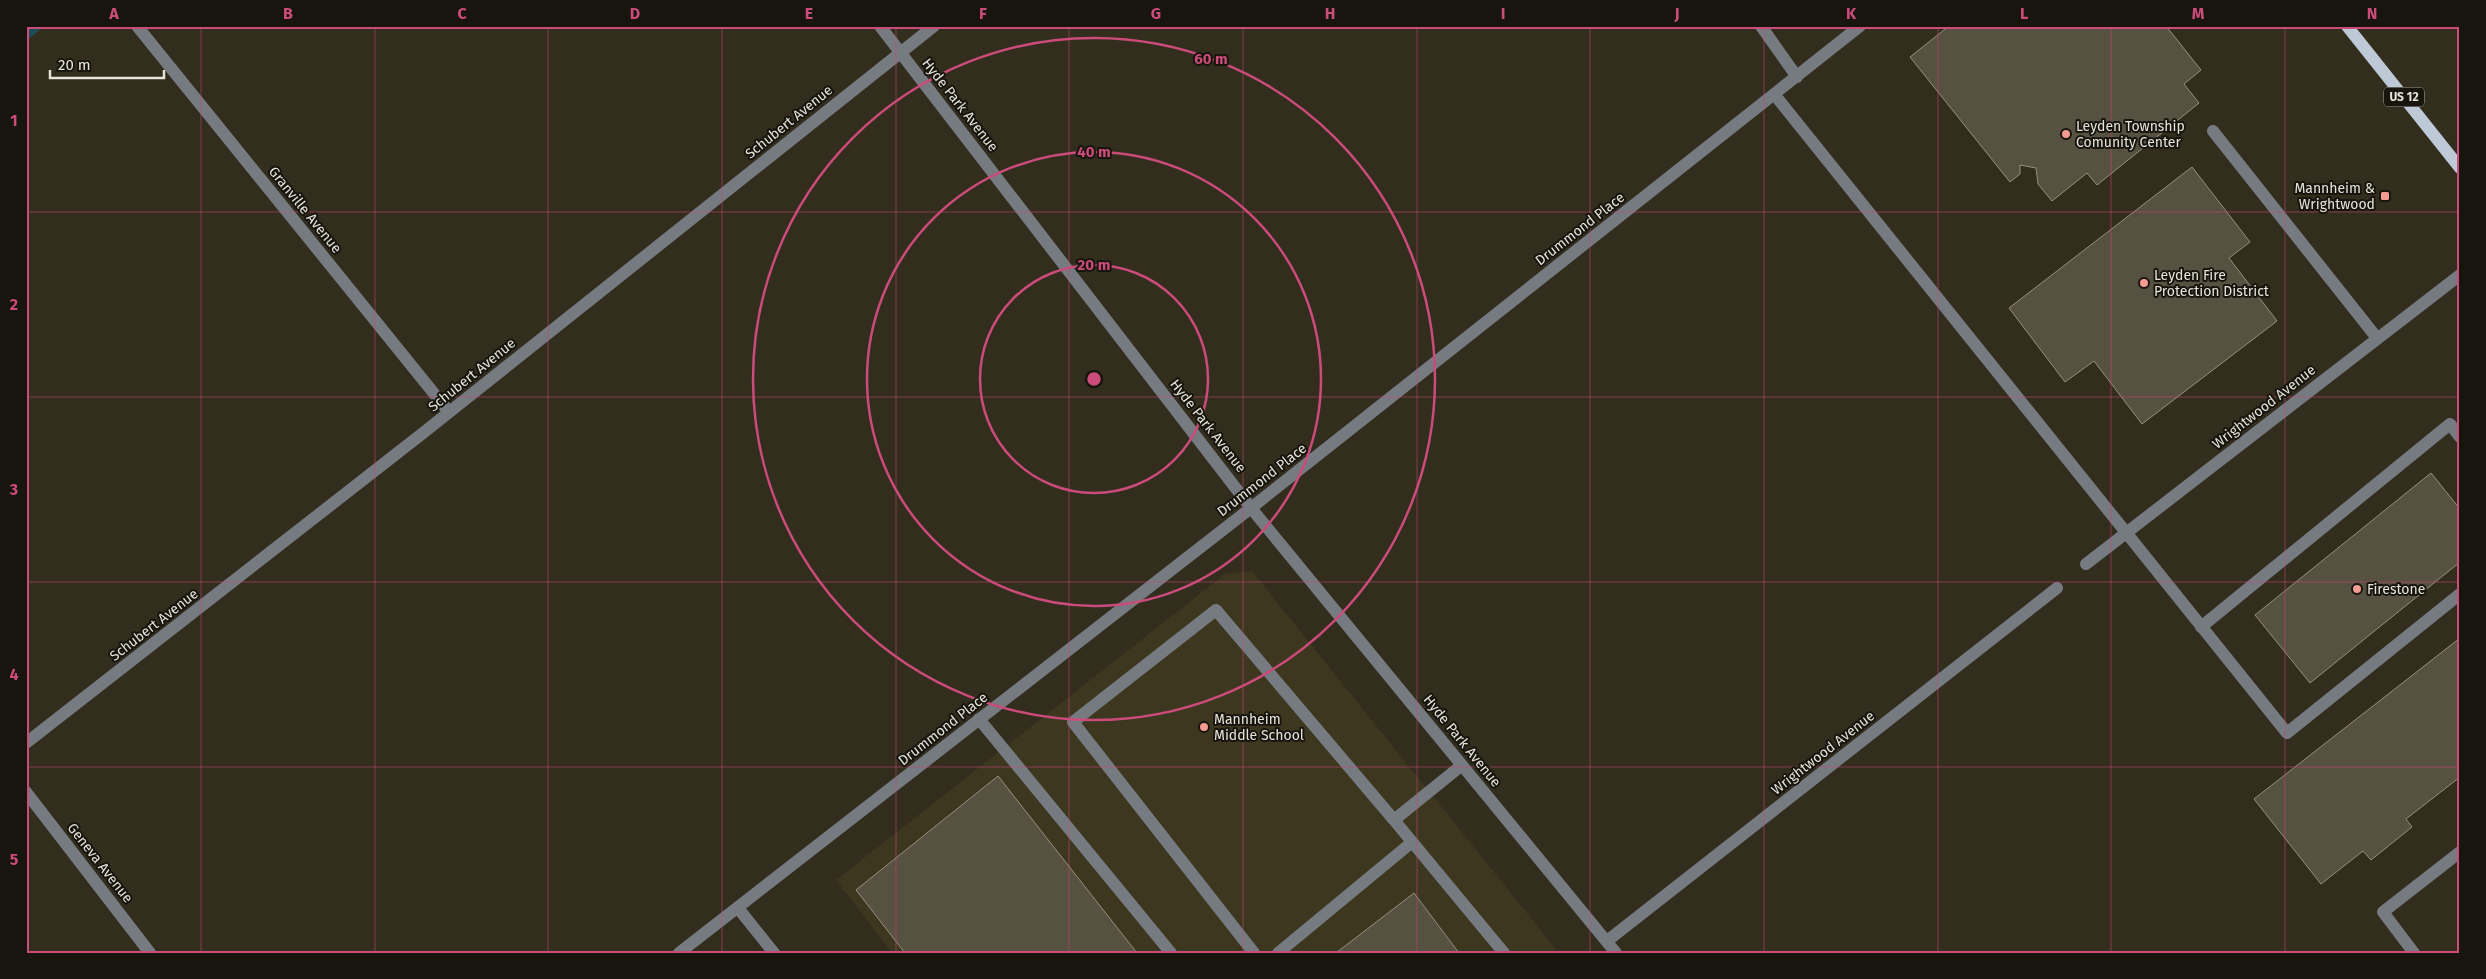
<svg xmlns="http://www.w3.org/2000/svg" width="2486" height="979" viewBox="0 0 2486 979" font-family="'Fira Sans',sans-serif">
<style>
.built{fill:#3e3720}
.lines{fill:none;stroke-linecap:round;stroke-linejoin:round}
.stream{stroke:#1c4c56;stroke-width:11}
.building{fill:#575141;stroke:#96907e}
.minor{stroke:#767b82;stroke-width:12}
.major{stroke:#bec9d7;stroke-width:12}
.grid{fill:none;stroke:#cb4b7a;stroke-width:1;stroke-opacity:0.55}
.ring{fill:none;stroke:#cb4b7a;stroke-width:2.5}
.poi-dot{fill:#f59c92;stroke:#17150e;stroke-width:2}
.labels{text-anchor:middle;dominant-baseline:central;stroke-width:4;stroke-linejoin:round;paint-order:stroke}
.shield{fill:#17150e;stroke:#a8a59c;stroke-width:1}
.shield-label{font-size:12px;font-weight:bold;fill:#e6e3d9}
.street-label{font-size:14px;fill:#e6e3d9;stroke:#17150e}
.poi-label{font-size:14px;fill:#e6e3d9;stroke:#17150e;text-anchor:start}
.centre{fill:#cb4b7a;stroke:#17150e;stroke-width:2.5}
.ring-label{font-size:15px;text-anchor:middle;font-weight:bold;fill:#cb4b7a;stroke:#17150e;stroke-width:4;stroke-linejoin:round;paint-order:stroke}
.neatline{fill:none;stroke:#cb4b7a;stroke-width:2}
.grid-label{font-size:16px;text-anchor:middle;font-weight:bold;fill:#cb4b7a}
</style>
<rect width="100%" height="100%" fill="#322d1d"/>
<path class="built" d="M 1252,571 L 1559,953 L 892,953 L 836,880 L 1225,574 Z"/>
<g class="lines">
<path class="stream" d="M 26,34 L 36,26"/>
</g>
<path class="building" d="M 1949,26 L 2166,26 L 2201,70 L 2184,84 L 2199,103 L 2097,185 L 2087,173 L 2052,201 L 2038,184 L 2036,168 L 2020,165 L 2020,174 L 2010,182 L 1910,57 Z
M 2192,167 L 2250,242 L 2229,258 L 2277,321 L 2142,424 L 2094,361 L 2065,382 L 2009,308 Z
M 2431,473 L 2460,509 L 2460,562 L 2310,683 L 2255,615 Z
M 2460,638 L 2460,777 L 2406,819 L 2412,827 L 2371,860 L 2363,851 L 2321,884 L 2254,799 Z
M 998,776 L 1137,953 L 905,953 L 856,890 Z
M 1414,893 L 1459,953 L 1336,953 Z"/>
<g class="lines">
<path class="minor" d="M 137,26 L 449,412
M 880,26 L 1251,508 L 1616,953
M 1761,26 L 1797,77
M 1774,94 L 2287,733 L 2460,594
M 2213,131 L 2377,338
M 2086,564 L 2460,275
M 2201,627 L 2450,424 L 2460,437
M 979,719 L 1171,953
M 26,743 L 423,433 L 934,26
M 1462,765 L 1394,820 L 1504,953
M 26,792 L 150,953
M 738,908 L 774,953
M 1607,941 L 2057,588
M 679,953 L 1251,508 L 1860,26
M 1254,953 L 1073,722 L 1216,610 L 1394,820
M 1278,953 L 1411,843
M 2414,953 L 2383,912 L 2460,852"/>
<path class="major" d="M 2347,26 L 2460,168"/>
</g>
<path class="grid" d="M 201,26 L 201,953M 375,26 L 375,953M 548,26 L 548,953M 722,26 L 722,953M 896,26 L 896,953M 1069,26 L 1069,953M 1243,26 L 1243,953M 1417,26 L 1417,953M 1590,26 L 1590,953M 1764,26 L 1764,953M 1938,26 L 1938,953M 2111,26 L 2111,953M 2285,26 L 2285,953M 26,212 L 2460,212M 26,397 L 2460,397M 26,582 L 2460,582M 26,767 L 2460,767"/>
<g class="ring">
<circle cx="1094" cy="379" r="114"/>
<circle cx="1094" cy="379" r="227"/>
<circle cx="1094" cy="379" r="341"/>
</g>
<g class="poi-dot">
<circle cx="2066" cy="134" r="5"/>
<rect x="2380" y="191" width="10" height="10" rx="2.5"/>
<circle cx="2144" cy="283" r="5"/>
<circle cx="2357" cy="589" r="5"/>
<circle cx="1204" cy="727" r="5"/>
</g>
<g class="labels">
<rect class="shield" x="2384" y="87.5" width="40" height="19" rx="4"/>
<g class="shield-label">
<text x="2404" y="97">US 12</text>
</g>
<g class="street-label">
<text transform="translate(960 105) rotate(52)">Hyde Park Avenue</text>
<text transform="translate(789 122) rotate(-39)">Schubert Avenue</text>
<text transform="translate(305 210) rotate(51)">Granville Avenue</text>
<text transform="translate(1580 229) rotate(-38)">Drummond Place</text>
<text transform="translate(472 375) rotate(-39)">Schubert Avenue</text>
<text transform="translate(2264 407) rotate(-38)">Wrightwood Avenue</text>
<text transform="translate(1208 426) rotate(52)">Hyde Park Avenue</text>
<text transform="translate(1262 480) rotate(-38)">Drummond Place</text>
<text transform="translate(154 625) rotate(-38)">Schubert Avenue</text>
<text transform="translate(943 729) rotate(-38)">Drummond Place</text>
<text transform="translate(1462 741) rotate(51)">Hyde Park Avenue</text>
<text transform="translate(1823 753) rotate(-38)">Wrightwood Avenue</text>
<text transform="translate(100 863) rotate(52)">Geneva Avenue</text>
</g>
<g class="poi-label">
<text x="2076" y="126">Leyden Township<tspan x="2076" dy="16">Comunity Center</tspan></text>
<text x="2375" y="188" text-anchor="end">Mannheim &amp;<tspan x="2375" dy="16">Wrightwood</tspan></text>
<text x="2154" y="275">Leyden Fire<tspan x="2154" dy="16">Protection District</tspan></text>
<text x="2367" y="589">Firestone</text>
<text x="1214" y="719">Mannheim<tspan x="1214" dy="16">Middle School</tspan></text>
</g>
</g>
<circle cx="1094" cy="379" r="8" class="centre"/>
<g class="ring-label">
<text x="1211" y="64">60 m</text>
<text x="1094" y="157">40 m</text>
<text x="1094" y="270">20 m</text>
</g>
<rect width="2486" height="979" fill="none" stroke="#17150e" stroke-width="55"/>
<path d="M50 70v8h114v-8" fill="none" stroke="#e6e3d9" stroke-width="2.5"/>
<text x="58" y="70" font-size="15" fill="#e6e3d9" stroke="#17150e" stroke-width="4" paint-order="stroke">20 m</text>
<rect x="28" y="28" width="2430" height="924" class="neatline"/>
<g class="grid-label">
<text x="114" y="19">A</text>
<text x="288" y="19">B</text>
<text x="462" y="19">C</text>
<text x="635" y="19">D</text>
<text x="809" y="19">E</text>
<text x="983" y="19">F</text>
<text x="1156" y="19">G</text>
<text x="1330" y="19">H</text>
<text x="1503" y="19">I</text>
<text x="1677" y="19">J</text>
<text x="1851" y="19">K</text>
<text x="2024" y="19">L</text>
<text x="2198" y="19">M</text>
<text x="2372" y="19">N</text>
<text x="14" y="126">1</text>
<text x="14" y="310">2</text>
<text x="14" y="495">3</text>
<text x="14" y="680">4</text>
<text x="14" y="865">5</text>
</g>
</svg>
